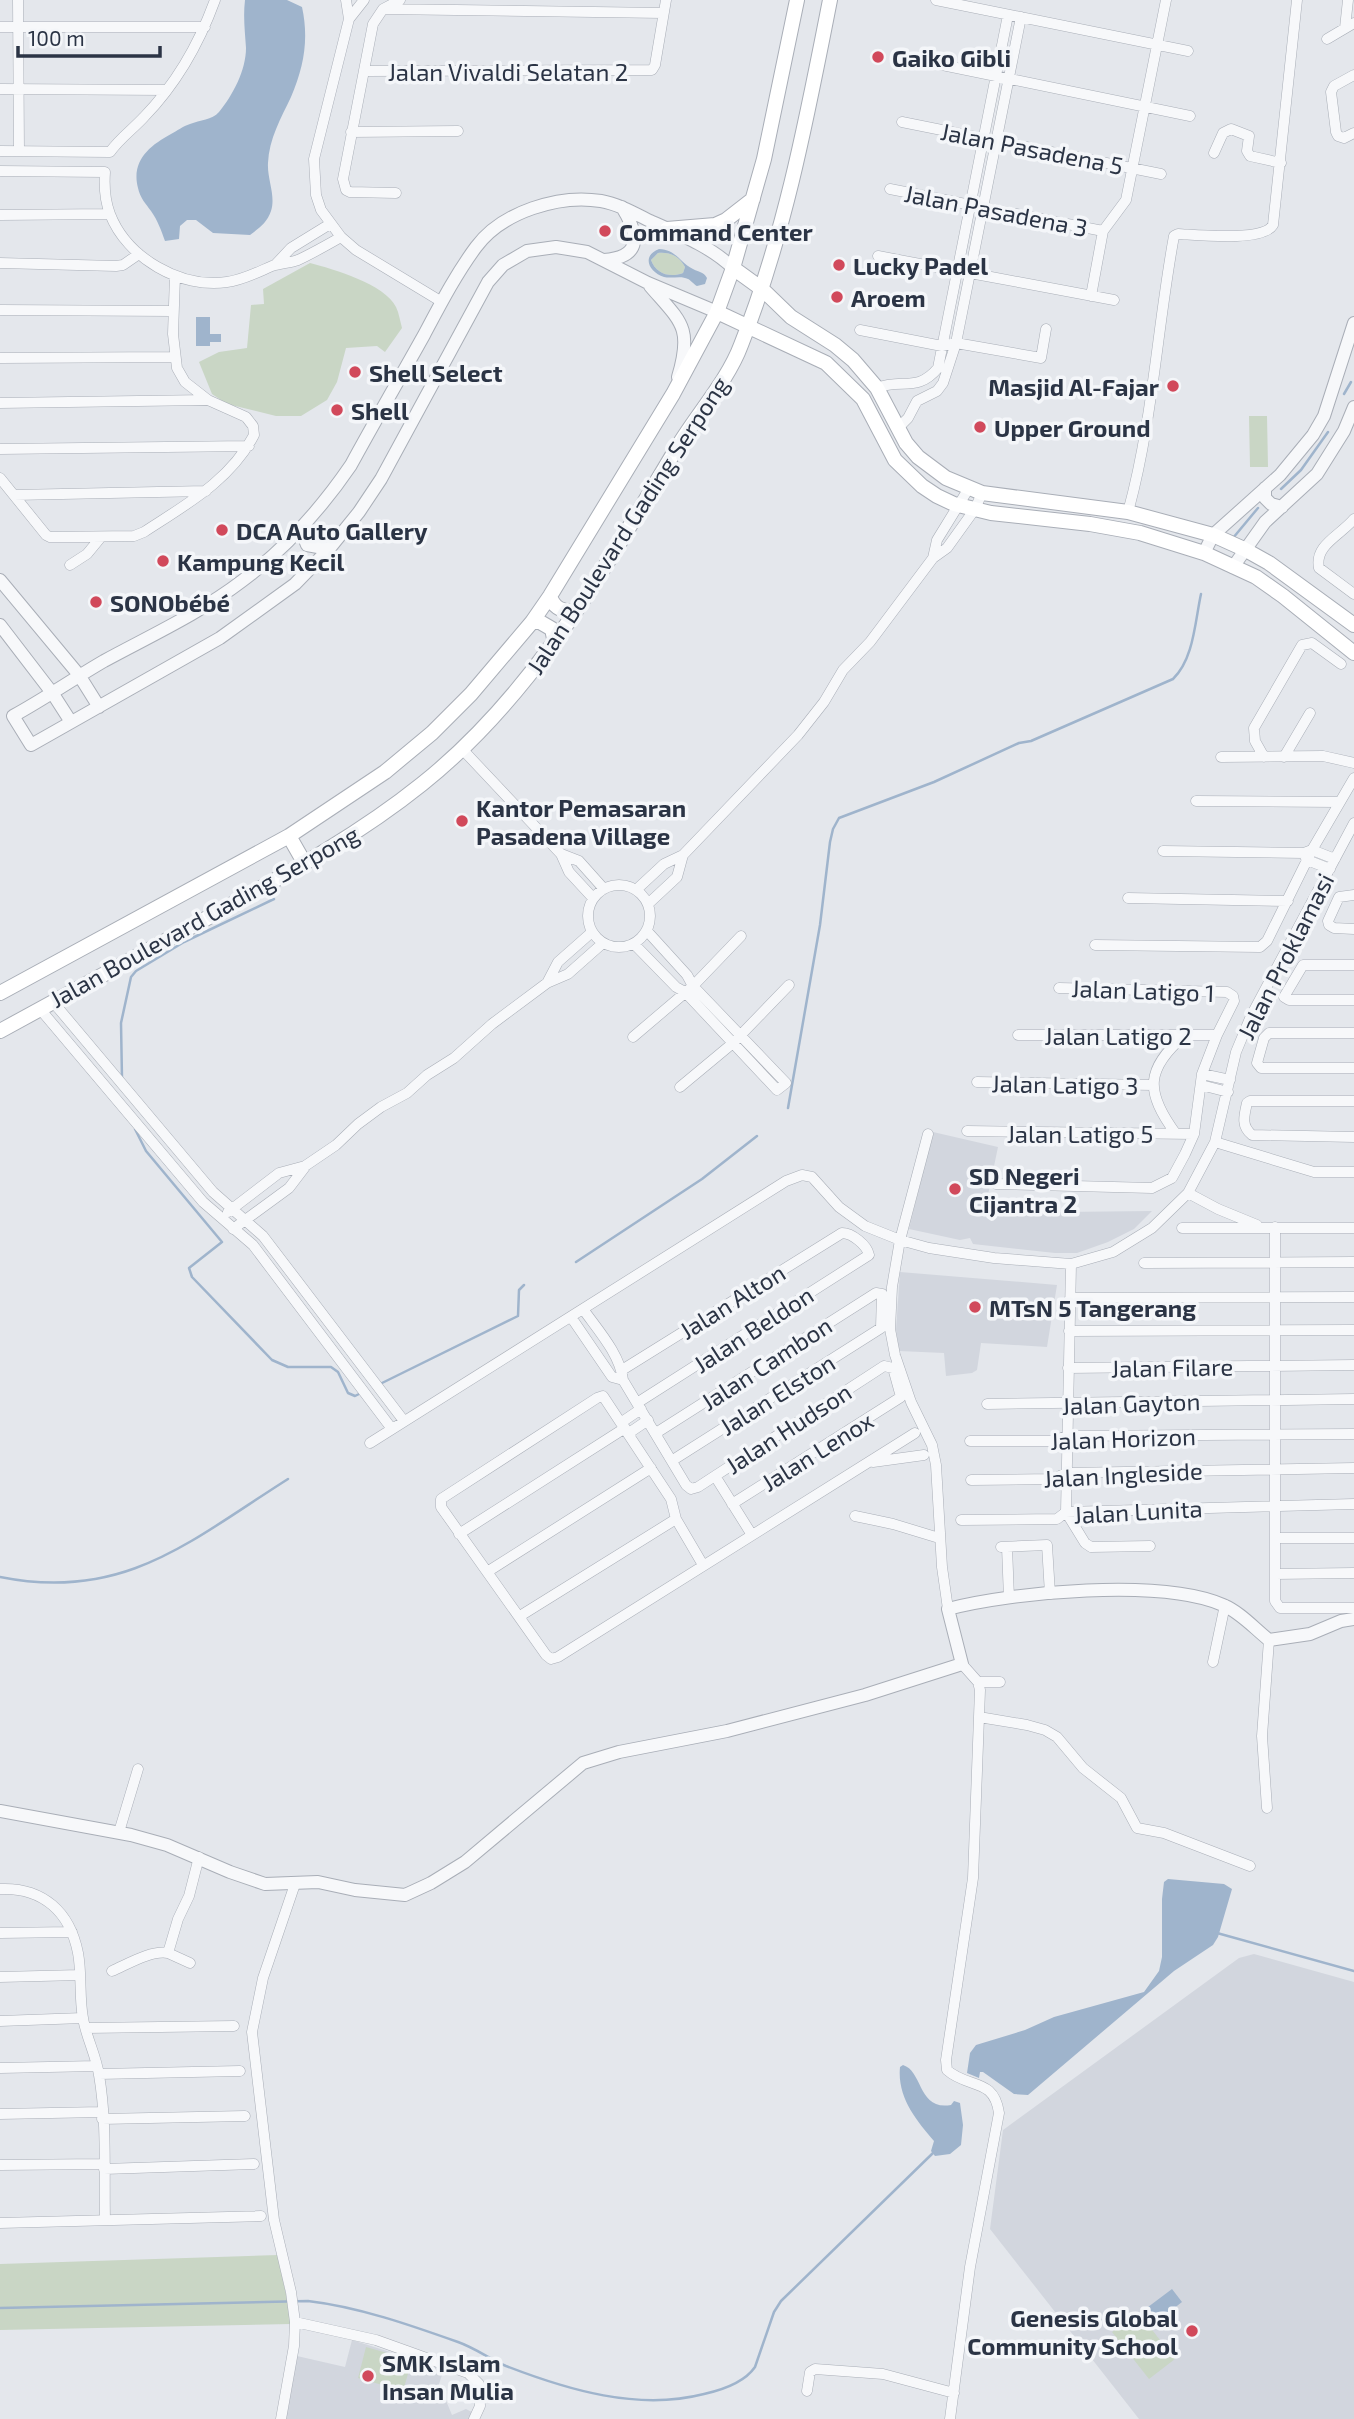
<svg xmlns="http://www.w3.org/2000/svg" width="1354" height="2419" viewBox="0 0 1354 2419" font-family="'Exo 2',sans-serif">
<style>
.built{fill:#d2d6de}
.green{fill:#c9d6c5}
.water{fill:#9fb4cc;fill-rule:evenodd}
.lines{fill:none;stroke-linecap:round;stroke-linejoin:round}
.stream{stroke:#9fb4cc;stroke-width:2.5}
.minor-casing{stroke:#a9aeb7;stroke-width:11}
.tertiary-casing{stroke:#a9aeb7;stroke-width:14}
.secondary-casing{stroke:#a9aeb7;stroke-width:16}
.minor{stroke:#f7f8fa;stroke-width:10}
.tertiary{stroke:#f7f8fa;stroke-width:12}
.secondary{stroke:#fff;stroke-width:14}
.poi-dot{fill:#d1495b;stroke:#f4f6f9;stroke-width:2.5}
.labels{text-anchor:middle;dominant-baseline:central;stroke-width:7;stroke-linejoin:round;paint-order:stroke}
.poi-label{font-size:24px;font-weight:bold;fill:#2b3445;stroke:#f4f6f9;text-anchor:start}
.street-label{font-size:24px;fill:#2b3445;stroke:#f4f6f9}
</style>
<rect width="100%" height="100%" fill="#e4e7ec"/>
<path class="built" d="M 933,1132 L 998,1147 L 988,1195 L 980,1213 L 1152,1211 L 1134,1229 L 1108,1242 L 1077,1253 L 1055,1253 L 973,1244 L 970,1238 L 960,1240 L 909,1229 Z
M 900,1272 L 1057,1285 L 1047,1347 L 981,1343 L 977,1370 L 972,1373 L 946,1376 L 944,1353 L 899,1351 L 896,1330 Z
M 1254,1954 L 1354,1982 L 1354,2419 L 1139,2419 L 990,2229 L 1003,2130 L 1239,1958 Z
M 352,2340 L 444,2369 L 439,2384 L 452,2415 L 466,2409 L 479,2416 L 478,2419 L 286,2419 L 297,2356 L 345,2367 Z"/>
<path class="green" d="M 658,253 C 670,252 679,256 685,267 L 683,273 C 670,278 656,274 651,260 Z
M 310,263 C 333,269 385,284 396,307 C 399,313 400,321 402,328 L 385,352 L 377,346 L 346,348 L 337,382 L 327,400 L 301,416 L 276,416 L 227,404 L 212,394 L 199,362 L 219,352 L 247,348 L 251,305 L 264,304 L 263,289 Z
M 1249,416 L 1267,416 L 1268,467 L 1250,467 Z
M 278,2255 L 290,2314 L 291,2324 L 0,2330 L 0,2264 Z
M 1138,2312 L 1175,2359 L 1149,2379 L 1112,2332 Z
M 366,2347 L 412,2360 L 403,2391 L 358,2378 Z"/>
<path class="water" d="M 245,0 L 287,0 L 302,7 C 309,39 304,67 291,97 C 281,118 269,139 268,163 C 267,179 276,196 271,211 C 267,223 259,228 250,235 L 213,233 L 196,220 L 187,220 L 180,226 L 179,239 L 165,241 C 161,230 158,221 151,211 C 146,204 140,198 138,188 C 131,161 149,146 171,134 C 177,131 183,126 190,124 C 200,120 212,120 219,112 C 233,95 246,70 246,48 C 245,32 243,17 245,0 Z
M 659,249 C 677,250 679,262 693,269 C 700,273 703,271 707,278 L 705,284 L 697,286 C 696,286 689,279 688,279 C 681,275 672,279 664,277 C 649,272 641,256 659,249 ZM 658,253 C 670,252 679,256 685,267 L 683,273 C 670,278 656,274 651,260 Z
M 196,317 L 210,317 L 210,334 L 221,334 L 221,342 L 210,342 L 210,346 L 196,346 Z
M 1168,1879 L 1224,1884 L 1232,1889 L 1218,1937 L 1213,1945 L 1174,1971 L 1028,2095 L 1014,2094 L 983,2072 L 980,2072 L 979,2078 L 967,2073 L 970,2053 L 976,2045 L 1025,2030 L 1054,2017 L 1144,1992 L 1159,1971 L 1162,1957 L 1162,1899 L 1164,1882 Z
M 903,2065 C 923,2071 918,2111 951,2105 L 954,2101 L 960,2103 L 963,2125 L 961,2145 L 950,2154 L 935,2156 L 931,2151 L 934,2141 C 916,2120 897,2097 900,2067 Z
M 1172,2289 L 1182,2302 L 1154,2324 L 1144,2310 Z"/>
<g class="lines">
<path class="stream" d="M 1344,394 L 1351,382
M 1281,489 L 1301,470 L 1328,432
M 1233,538 L 1258,508
M 122,1079 L 121,1023 L 131,977 L 136,971 L 184,942 L 274,899
M 788,1108 L 820,925 L 830,842 L 833,829 L 839,818 L 934,782 L 1019,743 L 1031,741 L 1173,679 C 1194,659 1195,621 1201,594
M 135,1129 L 146,1151 L 222,1242 L 189,1268 L 192,1277 L 272,1360 L 288,1367 L 331,1367 L 338,1372 L 348,1393 L 355,1396 L 361,1393
M 576,1262 L 702,1179 L 757,1136
M 380,1384 L 518,1316 L 519,1290 L 524,1285
M 0,1577 C 124,1602 190,1541 288,1479
M 1217,1933 L 1354,1971
M 0,2308 L 308,2301 C 359,2307 410,2325 458,2342 C 475,2348 490,2359 506,2366 C 568,2390 638,2411 704,2394 C 722,2390 744,2383 755,2367 L 774,2312 L 781,2301 L 933,2153"/>
<defs>
<path id="minor" d="M 18,0 L 19,151
M 346,0 L 349,19 L 364,0
M 936,0 L 1188,51
M 383,9 L 663,13
M 349,19 L 314,159 L 316,195 L 321,210 L 341,237 L 356,250 L 442,302
M 0,27 L 205,27
M 1345,28 L 1348,0
M 1327,39 L 1354,23
M 913,59 L 1190,116
M 364,71 L 652,70 L 655,65 L 666,0
M 1354,75 L 1334,86 L 1331,92 L 1336,132 L 1338,136 L 1344,138 L 1354,133
M 0,89 L 167,90
M 902,122 L 1161,174
M 351,132 L 458,131
M 0,151 L 110,152 C 120,138 133,129 144,117 C 177,83 199,44 215,0
M 1214,153 L 1223,133 L 1231,129 L 1249,136 L 1247,151 L 1250,156 L 1281,163
M 0,171 L 105,172 C 104,186 105,201 110,214 C 127,258 181,289 227,282 C 243,280 258,272 272,266 C 281,263 290,263 298,260 C 313,253 327,245 341,237
M 890,189 L 1103,231
M 396,193 L 350,192 L 346,190 L 343,179 L 373,24 L 383,9 L 400,0
M 0,215 L 110,214
M 878,256 L 957,271
M 0,263 L 116,266 L 123,265 L 139,254
M 276,264 L 291,248 L 330,224
M 970,273 L 1114,300
M 1091,296 L 1103,231 L 1126,200 L 1166,0
M 0,310 L 173,311
M 860,330 L 942,346 L 956,343 L 1041,358 L 1046,329
M 0,358 L 174,357
M 877,388 C 902,378 917,393 938,368 L 1008,15
M 0,403 L 207,400
M 898,428 L 908,418 L 917,401 L 937,391 L 943,383 L 956,343 L 1021,17
M 0,449 L 249,446
M 0,478 L 46,535 L 50,537 L 134,536 L 144,532 C 185,505 230,481 254,435 L 253,426 L 246,417 L 208,400 L 185,382 L 177,368 L 173,334 L 175,276
M 14,495 L 206,491
M 1128,512 C 1153,421 1157,328 1174,236 L 1178,234 C 1198,235 1263,242 1273,225 L 1297,0
M 1354,519 C 1341,535 1314,545 1319,568 L 1354,594
M 933,558 L 937,540 L 969,488
M 70,565 L 87,554 L 101,537
M 463,750 L 561,854 L 569,872 L 593,898
M 1221,757 L 1323,756 L 1354,763
M 1264,757 L 1255,741 L 1254,728 L 1302,645 L 1312,643 L 1341,664
M 1284,757 L 1310,713
M 1196,801 L 1338,802
M 1163,851 L 1304,853 L 1312,850 L 1335,859
M 561,854 L 579,861 L 604,889
M 1304,854 L 1307,860 L 1330,869
M588 916a31 31 0 1 1 62 0a31 31 0 1 1-62 0Z
M 636,890 L 664,864 L 683,855 L 798,735 L 824,702 L 843,670 L 870,642 L 933,558 L 947,548 L 975,509 L 982,493
M 1354,895 L 1339,897 L 1328,921 L 1329,925 L 1334,928 L 1354,929
M 1128,898 L 1288,901
M 648,904 L 677,877 L 683,855
M 634,944 L 676,987 L 685,992 L 777,1090 L 786,1083 L 693,986 L 687,975 L 647,931
M 1095,945 L 1260,947 L 1267,941 L 1312,850 L 1354,778
M 1354,965 L 1303,965 L 1284,997 L 1289,1000 L 1354,1000
M 547,983 L 558,962 L 592,932
M 53,1002 L 213,1192 L 263,1236 L 404,1421
M 40,1009 L 203,1202 L 253,1245 L 392,1429
M 1354,1033 L 1269,1033 L 1264,1038 L 1257,1063 L 1261,1068 L 1354,1068
M 1018,1035 L 1217,1035
M 633,1037 L 693,986 L 741,936
M 1202,1074 L 1230,1080
M 977,1082 L 1153,1085
M 1201,1085 L 1228,1092
M 680,1087 L 733,1043 L 789,985
M 1354,1101 L 1250,1101 L 1247,1103 C 1244,1116 1241,1126 1252,1135 L 1354,1137
M 967,1131 L 1194,1134
M 928,1134 L 900,1240 L 892,1287 L 890,1329 L 895,1355 L 911,1402 L 932,1445 L 936,1465 L 942,1567 L 948,1609
M 1176,1134 C 1145,1092 1145,1069 1185,1035
M 1215,1142 L 1314,1172 L 1354,1172
M 996,1184 L 1152,1188 L 1172,1178 L 1185,1154 L 1194,1134 L 1202,1074 L 1217,1035 L 1234,1001 L 1233,996 L 1227,992 L 1059,988
M 1188,1193 L 1218,1209 L 1257,1225
M 228,1212 L 279,1173 L 305,1166 L 336,1145 L 358,1124 L 381,1107 L 407,1093 L 427,1075 L 454,1058 L 492,1024 L 547,983 L 568,974 L 603,943
M 1275,1227 L 1275,1601 L 1280,1608 L 1354,1608
M 1182,1228 L 1354,1228
M 233,1229 L 289,1188 L 305,1167
M 1144,1263 L 1354,1262
M 1071,1264 L 1066,1512 L 1085,1543 L 1091,1547 L 1150,1546
M 1070,1298 L 1354,1297
M 583,1309 C 597,1329 620,1354 623,1380 L 686,1485 L 691,1489 L 698,1487 L 884,1366 L 893,1368 L 901,1397 L 732,1504
M 571,1317 L 612,1377 L 623,1380
M 1069,1331 L 1354,1330
M 1068,1368 L 1354,1365
M 622,1370 L 842,1233 C 852,1233 867,1245 869,1255 L 637,1403
M 987,1404 L 1354,1399
M 622,1422 L 641,1409
M 629,1433 L 648,1420
M 656,1433 L 876,1293 L 882,1294 L 881,1328 L 673,1460
M 970,1441 L 1053,1441 L 1067,1436 L 1354,1434
M 370,1443 L 786,1181 L 802,1175 L 812,1177 L 839,1207 L 865,1226 L 900,1240 L 929,1248 L 994,1258 L 1071,1264 L 1113,1252 L 1152,1228 L 1188,1193 L 1215,1142 L 1236,1052 L 1251,1016 L 1354,823
M 873,1462 L 924,1455
M 715,1476 L 752,1535
M 971,1480 L 1054,1479 L 1066,1473 L 1354,1468
M 855,1516 L 893,1524 L 939,1538
M 961,1520 L 1057,1519 L 1066,1512 L 1354,1504
M 459,1534 L 625,1428
M 1275,1538 L 1354,1538
M 1001,1547 L 1047,1545 L 1050,1594
M 1007,1547 L 1009,1598
M 703,1565 L 676,1519 L 671,1499 L 603,1396 L 597,1398 L 441,1499 L 441,1507 L 546,1655 L 551,1659 L 558,1657 L 915,1433
M 487,1572 L 651,1468
M 1275,1574 L 1354,1573
M 520,1616 L 676,1519
M 1213,1662 L 1225,1605
M 978,1682 L 1000,1682
M 979,1717 L 1027,1725 L 1045,1730 L 1057,1737 L 1083,1768 L 1121,1798 L 1137,1828 L 1164,1833 L 1250,1866
M 1267,1808 L 1262,1736 L 1269,1640
M 119,1832 L 138,1769
M 0,1889 C 43,1887 70,1912 78,1953 C 82,1974 79,1997 83,2018 C 86,2037 96,2055 99,2075 C 107,2121 104,2173 105,2220
M 0,1933 L 72,1932
M 190,1963 L 168,1953 L 178,1919 L 189,1896 L 199,1857
M 112,1971 C 128,1964 151,1950 168,1953
M 0,1977 L 80,1975
M 0,2021 L 83,2018
M 86,2028 L 234,2026
M 0,2068 L 97,2066
M 99,2074 L 240,2071
M 0,2114 L 102,2112
M 102,2119 L 245,2116
M 0,2165 L 103,2164
M 104,2169 L 254,2164
M 0,2223 L 261,2216
M 295,2322 L 376,2340 L 468,2373 L 479,2384 L 480,2406 L 474,2419
M 807,2391 L 810,2372 L 815,2369 L 883,2374 L 954,2393
M 281,2419 L 294,2346 L 295,2322 L 291,2292 L 274,2220 L 252,2032 L 263,1978 L 295,1884
M 950,2419 L 970,2267 L 999,2113 C 994,2077 968,2089 947,2070 L 946,2060 L 973,1878 L 980,1690 L 978,1682 L 962,1664"/>
<path id="tertiary" d="M 604,260 C 644,257 638,233 622,207
M 650,286 C 681,322 693,327 678,377
M 717,312 L 648,283 L 587,252 L 556,247 L 527,251 L 503,265 L 488,282 L 381,479 L 359,512 L 329,549 L 295,584 L 220,638 L 31,745 L 13,716 C 44,699 73,679 104,661 C 150,636 200,613 242,581 C 285,549 321,509 351,465 C 375,421 400,378 424,335 C 440,305 456,274 476,247 C 502,212 559,194 601,201 C 618,204 634,213 650,221 C 679,234 710,246 733,268
M 1265,488 L 1265,498 L 1271,504 L 1282,507
M 304,525 L 303,535 L 307,545 L 329,549
M 1204,553 L 1213,535 L 1280,475 L 1313,435 L 1324,416 L 1354,323
M 1233,567 L 1265,522 L 1317,474 L 1344,431 L 1354,407
M 0,580 L 79,675 L 99,707
M 0,625 L 53,694 L 71,722
M 0,1811 L 131,1835 L 167,1845 L 230,1872 L 265,1884 L 318,1882 L 355,1890 L 405,1895 L 431,1883 L 465,1862 L 583,1763 L 619,1752 L 727,1731 L 865,1695 L 962,1664 L 948,1609 C 1013,1592 1161,1578 1223,1605 C 1240,1612 1254,1628 1269,1640 L 1310,1634 L 1341,1621 L 1354,1619"/>
<path id="secondary" d="M 667,229 L 715,225 L 726,220 L 753,199
M 733,268 L 762,289 L 791,317 L 835,345 L 853,360 L 877,388 L 906,443 L 918,457 L 946,478 L 982,493 L 1128,512 L 1213,535 L 1244,549 L 1269,563 L 1354,625
M 717,312 L 826,363 L 863,399 L 895,460 L 922,486 L 937,496 L 954,504 L 991,513 L 1090,524 L 1140,533 L 1204,553 L 1256,577 L 1283,596 L 1354,653
M 550,596 C 554,609 563,612 576,611
M 532,622 L 540,622 L 552,629 L 555,643
M 289,836 L 305,864
M 0,993 L 289,836 L 385,772 L 432,733 L 471,694 L 532,622 L 550,596 L 673,394 L 717,312 L 733,268 L 764,159 L 797,0
M 0,1031 C 70,993 139,955 209,917 C 283,876 356,837 422,784 C 535,694 605,567 678,446 C 698,413 728,380 741,345 C 785,234 807,117 830,0"/>
</defs>
<use href="#minor" class="minor-casing"/>
<use href="#tertiary" class="tertiary-casing"/>
<use href="#secondary" class="secondary-casing"/>
<use href="#minor" class="minor"/>
<use href="#tertiary" class="tertiary"/>
<use href="#secondary" class="secondary"/>
</g>
<g class="poi-dot">
<circle cx="878" cy="57" r="7"/>
<circle cx="605" cy="231" r="7"/>
<circle cx="839" cy="265" r="7"/>
<circle cx="837" cy="297" r="7"/>
<circle cx="355" cy="372" r="7"/>
<circle cx="1173" cy="386" r="7"/>
<circle cx="337" cy="410" r="7"/>
<circle cx="980" cy="427" r="7"/>
<circle cx="222" cy="530" r="7"/>
<circle cx="163" cy="561" r="7"/>
<circle cx="96" cy="602" r="7"/>
<circle cx="462" cy="821" r="7"/>
<circle cx="955" cy="1189" r="7"/>
<circle cx="975" cy="1307" r="7"/>
<circle cx="1192" cy="2331" r="7"/>
<circle cx="368" cy="2376" r="7"/>
</g>
<g class="labels">
<g class="poi-label">
<text x="892" y="57">Gaiko Gibli</text>
<text x="619" y="231">Command Center</text>
<text x="853" y="265">Lucky Padel</text>
<text x="851" y="297">Aroem</text>
<text x="369" y="372">Shell Select</text>
<text x="1159" y="386" text-anchor="end">Masjid Al-Fajar</text>
<text x="351" y="410">Shell</text>
<text x="994" y="427">Upper Ground</text>
<text x="236" y="530">DCA Auto Gallery</text>
<text x="177" y="561">Kampung Kecil</text>
<text x="110" y="602">SONObébé</text>
<text x="476" y="807">Kantor Pemasaran<tspan x="476" dy="28">Pasadena Village</tspan></text>
<text x="969" y="1175">SD Negeri<tspan x="969" dy="28">Cijantra 2</tspan></text>
<text x="989" y="1307">MTsN 5 Tangerang</text>
<text x="1178" y="2317" text-anchor="end">Genesis Global<tspan x="1178" dy="28">Community School</tspan></text>
<text x="382" y="2362">SMK Islam<tspan x="382" dy="28">Insan Mulia</tspan></text>
</g>
<g class="street-label">
<text x="508" y="71">Jalan Vivaldi Selatan 2</text>
<text transform="translate(1032 148) rotate(11)">Jalan Pasadena 5</text>
<text transform="translate(996 210) rotate(11)">Jalan Pasadena 3</text>
<text transform="translate(627 525) rotate(-57)">Jalan Boulevard Gading Serpong</text>
<text transform="translate(204 916) rotate(-29)">Jalan Boulevard Gading Serpong</text>
<text transform="translate(1285 956) rotate(-63)">Jalan Proklamasi</text>
<text transform="translate(1143 990) rotate(2)">Jalan Latigo 1</text>
<text x="1118" y="1035">Jalan Latigo 2</text>
<text transform="translate(1065 1084) rotate(1)">Jalan Latigo 3</text>
<text x="1080" y="1133">Jalan Latigo 5</text>
<text transform="translate(732 1301) rotate(-32)">Jalan Alton</text>
<text transform="translate(753 1329) rotate(-33)">Jalan Beldon</text>
<text transform="translate(766 1363) rotate(-33)">Jalan Cambon</text>
<text transform="translate(1172 1367) rotate(-1)">Jalan Filare</text>
<text transform="translate(777 1394) rotate(-32)">Jalan Elston</text>
<text transform="translate(1131 1403) rotate(-2)">Jalan Gayton</text>
<text transform="translate(788 1428) rotate(-33)">Jalan Hudson</text>
<text transform="translate(1123 1438) rotate(-2)">Jalan Horizon</text>
<text transform="translate(817 1451) rotate(-32)">Jalan Lenox</text>
<text transform="translate(1123 1474) rotate(-3)">Jalan Ingleside</text>
<text transform="translate(1138 1511) rotate(-3)">Jalan Lunita</text>
</g>
</g>
<path d="M18 46v10h142v-10" fill="none" stroke="#2b3445" stroke-width="3.5"/>
<text x="28" y="46" font-size="21" fill="#2b3445" stroke="#f4f6f9" stroke-width="5" paint-order="stroke">100 m</text>
</svg>
